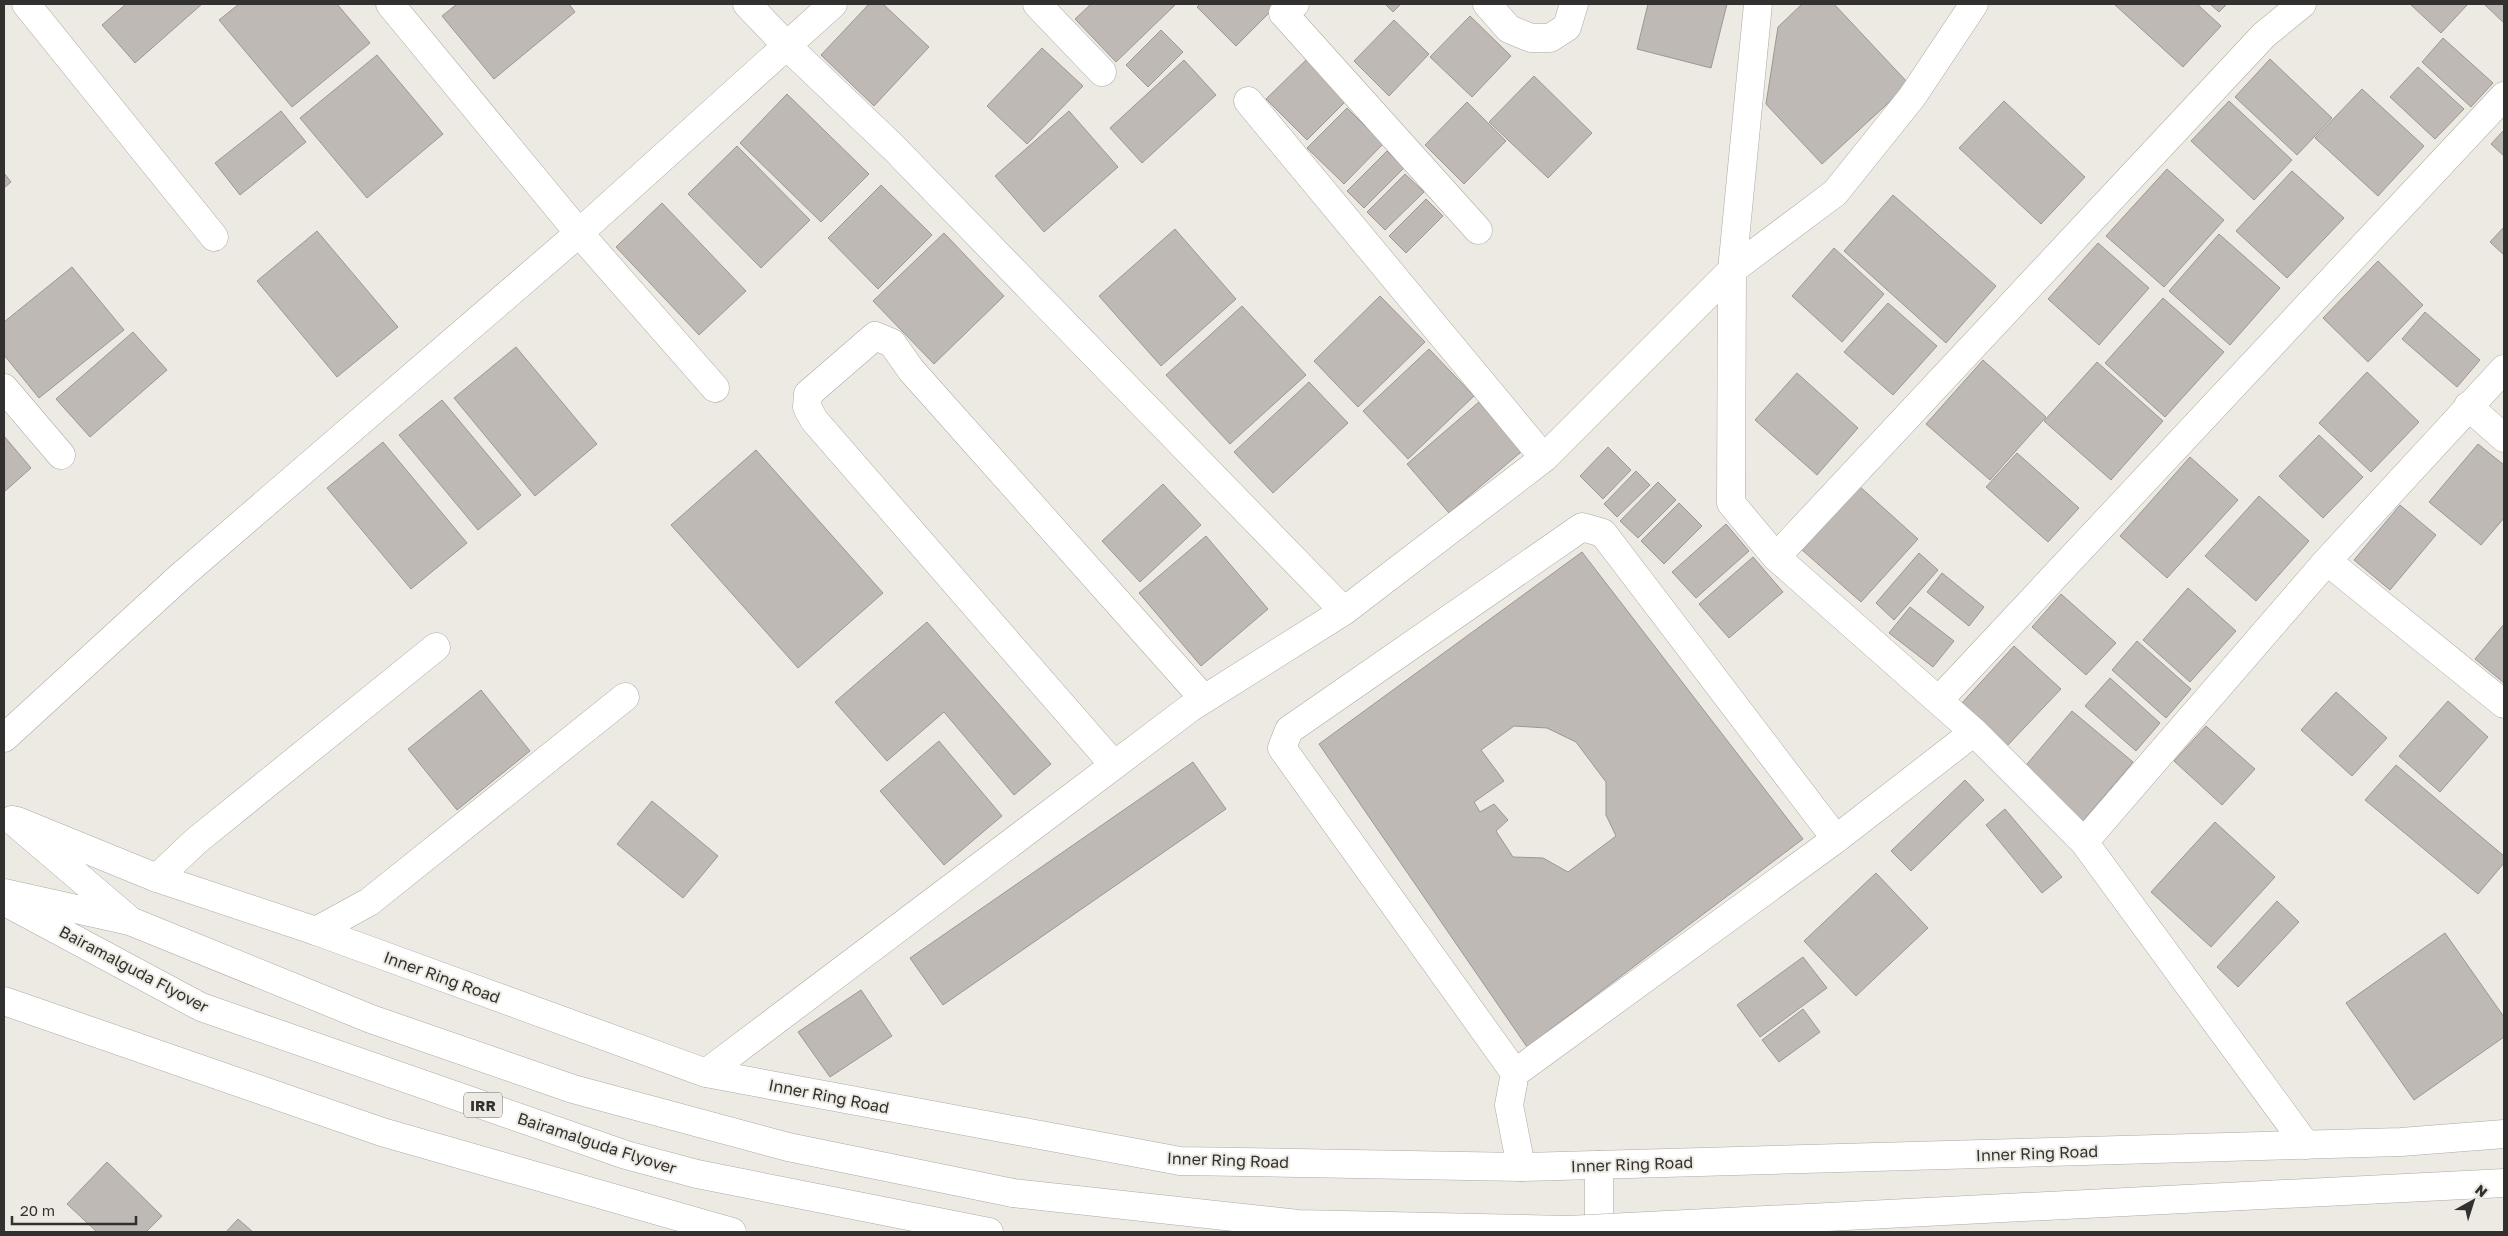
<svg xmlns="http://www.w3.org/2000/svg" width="2508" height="1236" viewBox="0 0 2508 1236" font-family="'Golos Text',sans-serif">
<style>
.building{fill:#beb9b4;stroke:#9c9792;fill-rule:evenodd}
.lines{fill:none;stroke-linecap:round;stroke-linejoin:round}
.minor-casing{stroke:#acaaa4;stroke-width:29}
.major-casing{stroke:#acaaa4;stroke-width:29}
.highway-casing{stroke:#acaaa4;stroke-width:29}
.minor{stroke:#fff;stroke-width:28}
.major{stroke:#fff;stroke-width:28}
.highway{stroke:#fff;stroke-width:28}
.highway-bridge-casing{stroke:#acaaa4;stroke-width:29;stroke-linecap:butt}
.highway-bridge{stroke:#fff;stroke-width:28}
.labels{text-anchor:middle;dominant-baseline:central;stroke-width:4;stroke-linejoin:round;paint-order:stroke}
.shield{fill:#eceae3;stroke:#6a6865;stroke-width:1}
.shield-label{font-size:15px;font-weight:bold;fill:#32312f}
.street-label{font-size:16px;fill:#32312f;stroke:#eceae3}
</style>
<rect width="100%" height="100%" fill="#eceae3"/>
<path class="building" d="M 126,4 L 202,4 L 135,63 L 102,25 Z
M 239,4 L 337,4 L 370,43 L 292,107 L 219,20 Z
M 457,4 L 569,4 L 575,12 L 494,79 L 442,16 Z
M 869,4 L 883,4 L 929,47 L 874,106 L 821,55 Z
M 1091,4 L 1176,4 L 1116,62 L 1075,19 Z
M 1200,4 L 1278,4 L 1236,46 L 1197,7 Z
M 1385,4 L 1401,4 L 1393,12 Z
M 1648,4 L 1727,4 L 1711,68 L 1637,49 Z
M 1802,4 L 1834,4 L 1909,84 L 1822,164 L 1766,104 L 1778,27 Z
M 2114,4 L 2197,4 L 2221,26 L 2183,67 Z
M 2210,4 L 2227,4 L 2219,12 Z
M 2410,4 L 2468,4 L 2441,33 Z
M 2484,4 L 2504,4 L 2504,23 Z
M 1470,16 L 1511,56 L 1472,97 L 1430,57 Z
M 1394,20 L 1429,54 L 1389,96 L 1354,61 Z
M 1161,30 L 1183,52 L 1148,87 L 1126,65 Z
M 2443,38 L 2493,83 L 2471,107 L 2422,62 Z
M 1042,48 L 1083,86 L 1027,144 L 987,106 Z
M 377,55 L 443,134 L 367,198 L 300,118 Z
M 1307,59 L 1348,99 L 1307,140 L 1266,99 Z
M 2270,59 L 2332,118 L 2297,155 L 2235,97 Z
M 1184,60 L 1216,95 L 1142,163 L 1110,128 Z
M 2418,67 L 2464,109 L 2435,139 L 2390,97 Z
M 1534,76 L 1592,133 L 1548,178 L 1489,122 Z
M 2362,89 L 2424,146 L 2378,196 L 2315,138 Z
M 787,94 L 869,174 L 821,222 L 740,143 Z
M 2004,101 L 2085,177 L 2041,224 L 1959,148 Z
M 2229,101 L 2292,160 L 2254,200 L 2191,141 Z
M 1467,102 L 1506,141 L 1464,184 L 1425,145 Z
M 1347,108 L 1383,144 L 1344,184 L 1307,148 Z
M 281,111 L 306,142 L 240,195 L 215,163 Z
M 1069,111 L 1118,167 L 1044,232 L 995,176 Z
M 2504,130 L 2504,156 L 2491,144 Z
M 737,146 L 810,220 L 761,268 L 688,194 Z
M 1387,151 L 1404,168 L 1364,208 L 1347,191 Z
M 2167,169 L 2224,220 L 2164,287 L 2106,236 Z
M 2292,171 L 2344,218 L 2287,278 L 2236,231 Z
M 4,173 L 11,182 L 4,188 Z
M 1405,174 L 1424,192 L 1385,230 L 1367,212 Z
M 881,185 L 932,235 L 878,289 L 828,238 Z
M 1893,195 L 1996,286 L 1946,343 L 1844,251 Z
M 1426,199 L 1443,216 L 1406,253 L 1389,236 Z
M 662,203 L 746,291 L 699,335 L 616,247 Z
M 2504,227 L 2504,255 L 2490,242 Z
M 1175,229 L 1236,299 L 1161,366 L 1099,296 Z
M 317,231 L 398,327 L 337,377 L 257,281 Z
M 944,233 L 1004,296 L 934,364 L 873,301 Z
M 2219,234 L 2280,288 L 2230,345 L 2169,291 Z
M 2098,243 L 2149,288 L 2099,345 L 2048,299 Z
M 1834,248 L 1884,294 L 1842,342 L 1792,296 Z
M 2378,261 L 2423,305 L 2368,362 L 2323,318 Z
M 72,267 L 124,330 L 39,398 L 4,355 L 4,322 Z
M 1380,296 L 1425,342 L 1358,407 L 1314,361 Z
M 2163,298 L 2224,352 L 2165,417 L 2105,363 Z
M 1888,303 L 1937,346 L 1893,395 L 1844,352 Z
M 1242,306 L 1306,375 L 1230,444 L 1166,375 Z
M 2425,312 L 2480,360 L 2457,387 L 2402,339 Z
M 133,332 L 167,370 L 90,437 L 56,399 Z
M 516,347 L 597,444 L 535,496 L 454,398 Z
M 1429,349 L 1474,396 L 1408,459 L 1363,411 Z
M 1983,360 L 2046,417 L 1990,480 L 1926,424 Z
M 2097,362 L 2163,421 L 2111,480 L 2044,421 Z
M 2367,372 L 2419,422 L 2371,472 L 2319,423 Z
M 1797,373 L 1858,428 L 1817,475 L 1755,420 Z
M 1309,382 L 1348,423 L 1273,493 L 1234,452 Z
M 442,400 L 521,495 L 478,530 L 399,435 Z
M 1479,402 L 1521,452 L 1449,513 L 1407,464 Z
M 2319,435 L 2363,477 L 2323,518 L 2279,476 Z
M 4,436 L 31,468 L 4,492 Z
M 383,442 L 467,543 L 411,589 L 327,488 Z
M 2478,444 L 2504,465 L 2504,518 L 2481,545 L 2429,502 Z
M 1608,447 L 1631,470 L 1603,499 L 1580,476 Z
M 756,450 L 883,593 L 798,668 L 671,525 Z
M 2017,453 L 2079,508 L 2048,542 L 1986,487 Z
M 2190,457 L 2238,500 L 2167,578 L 2120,536 Z
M 1636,471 L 1650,485 L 1617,517 L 1604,504 Z
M 1658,482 L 1676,500 L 1638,538 L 1620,521 Z
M 1163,484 L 1201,525 L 1140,582 L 1102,541 Z
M 1858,485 L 1918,539 L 1861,602 L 1801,549 Z
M 2259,496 L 2309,541 L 2256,601 L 2205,556 Z
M 1679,503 L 1702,526 L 1664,564 L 1641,541 Z
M 2400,505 L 2436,535 L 2390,590 L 2354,560 Z
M 1726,524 L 1749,551 L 1696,598 L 1672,572 Z
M 1206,536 L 1268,609 L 1201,666 L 1139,593 Z
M 1582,552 L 1803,839 L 1527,1047 L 1319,744 ZM 1514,726 L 1547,728 L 1576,742 L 1606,782 L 1606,815 L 1616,836 L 1568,872 L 1543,858 L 1513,857 L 1496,831 L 1508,820 L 1494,804 L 1480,812 L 1474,802 L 1504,781 L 1481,750 Z
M 1919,553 L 1938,570 L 1894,620 L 1876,603 Z
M 1753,557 L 1783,592 L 1729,638 L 1699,604 Z
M 1942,573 L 1984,607 L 1969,626 L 1927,592 Z
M 2188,588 L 2236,631 L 2190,682 L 2143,640 Z
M 2061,594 L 2116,643 L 2086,675 L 2032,627 Z
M 1910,607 L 1954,641 L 1933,667 L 1889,633 Z
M 927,622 L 1051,764 L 1014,795 L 944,712 L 887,761 L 835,702 Z
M 2504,624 L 2504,683 L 2475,659 Z
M 2137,641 L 2191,689 L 2166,718 L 2112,670 Z
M 2014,646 L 2061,689 L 2007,746 L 1961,704 Z
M 2110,678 L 2160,723 L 2136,751 L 2085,706 Z
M 481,690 L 530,751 L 457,810 L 408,749 Z
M 2336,692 L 2387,738 L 2352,776 L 2301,730 Z
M 2448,701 L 2488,737 L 2440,792 L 2399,756 Z
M 2072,711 L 2133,762 L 2083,821 L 2022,770 Z
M 2206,726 L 2255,769 L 2222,805 L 2174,761 Z
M 939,741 L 1002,816 L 944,865 L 880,791 Z
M 1193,762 L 1226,809 L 943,1005 L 910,958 Z
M 2396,765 L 2504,856 L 2504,863 L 2478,894 L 2365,800 Z
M 1965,780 L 1984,800 L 1911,871 L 1891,851 Z
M 652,801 L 718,856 L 683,898 L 617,844 Z
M 2005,809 L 2062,877 L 2042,893 L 1986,825 Z
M 2215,822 L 2275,877 L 2211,947 L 2151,892 Z
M 1876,873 L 1928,928 L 1856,996 L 1804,941 Z
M 2277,901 L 2299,922 L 2238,987 L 2217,967 Z
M 2445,933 L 2504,1017 L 2504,1037 L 2414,1100 L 2346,1003 Z
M 1803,957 L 1827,988 L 1760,1037 L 1737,1005 Z
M 861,990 L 892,1036 L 830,1077 L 798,1032 Z
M 1803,1009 L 1820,1032 L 1779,1062 L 1762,1040 Z
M 107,1162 L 162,1216 L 146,1232 L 97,1232 L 67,1204 Z
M 238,1219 L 253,1232 L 226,1232 Z"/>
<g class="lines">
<defs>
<path id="minor" d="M 26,4 L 214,237
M 390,4 L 579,233 L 715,388
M 747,4 L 788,47 L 893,147 L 1344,611 L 1544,458 L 1732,270 L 1758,4
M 1037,4 L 1102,72
M 1295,4 L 1283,13 L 1478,230
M 1487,4 L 1509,29 L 1531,38 L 1550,38 L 1567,27 L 1574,4
M 1974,4 L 1912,97 L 1835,193 L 1732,270 L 1731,503 L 1776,557 L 1974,732 L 2084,842 L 2306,1145
M 1248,101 L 1544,458
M 4,388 L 61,455
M 2468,406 L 2504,438
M 1776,557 L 2264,35 L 2302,4
M 2327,561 L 2504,704
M 1939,700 L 2504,96
M 4,738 L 181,576 L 579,233 L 833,4
M 1114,765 L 814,420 L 807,407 L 808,394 L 875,336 L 892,343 L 911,370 L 1204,699
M 1836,839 L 1603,533 L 1582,527 L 1289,730 L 1282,748 L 1515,1073 L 1836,839 L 1974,732
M 2084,842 L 2327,561 L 2504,369
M 157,878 L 196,841 L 436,647
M 316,931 L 369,902 L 625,697
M 706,1073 L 1190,708 L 1344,611
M 1515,1073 L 1509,1105 L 1521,1167"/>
<path id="major" d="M 17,821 L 157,878 L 316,931 L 706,1073 L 1180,1161 L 1521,1167 L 2401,1142 L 2504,1134"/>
<path id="highway" d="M 12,820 L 127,918
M 4,893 L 130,921 L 371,1019 L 573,1089 L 788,1147 L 1013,1193
M 9,904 L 201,1007 L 626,1155 L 697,1174 L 989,1232
M 4,1001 L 382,1132 L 732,1232
M 1599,1165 L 1599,1232"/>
</defs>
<use href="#minor" class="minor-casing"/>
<use href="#major" class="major-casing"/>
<use href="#highway" class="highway-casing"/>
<use href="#minor" class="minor"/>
<use href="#major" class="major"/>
<use href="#highway" class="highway"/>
<defs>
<path id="highway-bridge" d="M 1013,1193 L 1298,1224 L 1568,1230 L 2504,1183"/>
</defs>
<use href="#highway-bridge" class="highway-bridge-casing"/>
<use href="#highway-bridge" class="highway-bridge"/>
</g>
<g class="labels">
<rect class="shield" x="464" y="1092.5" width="38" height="25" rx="4"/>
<g class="shield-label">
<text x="483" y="1105">IRR</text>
</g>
<g class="street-label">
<text transform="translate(134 969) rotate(28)">Bairamalguda Flyover</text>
<text transform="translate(442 977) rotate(20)">Inner Ring Road</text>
<text transform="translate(829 1096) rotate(11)">Inner Ring Road</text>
<text transform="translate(597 1143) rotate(18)">Bairamalguda Flyover</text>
<text transform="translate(2037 1153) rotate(-2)">Inner Ring Road</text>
<text transform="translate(1228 1160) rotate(2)">Inner Ring Road</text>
<text transform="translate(1632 1164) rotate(-2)">Inner Ring Road</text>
</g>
</g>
<rect width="2508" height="1236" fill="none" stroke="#32312f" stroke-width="10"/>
<g transform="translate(2473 1201) rotate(39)" stroke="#eceae3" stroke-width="4" paint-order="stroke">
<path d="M0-4L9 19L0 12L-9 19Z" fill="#32312f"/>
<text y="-8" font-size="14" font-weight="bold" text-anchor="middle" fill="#32312f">N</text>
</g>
<path d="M12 1216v8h124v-8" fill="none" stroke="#32312f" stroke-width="2.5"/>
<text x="20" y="1216" font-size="15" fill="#32312f" stroke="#eceae3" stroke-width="4" paint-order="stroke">20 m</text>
</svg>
